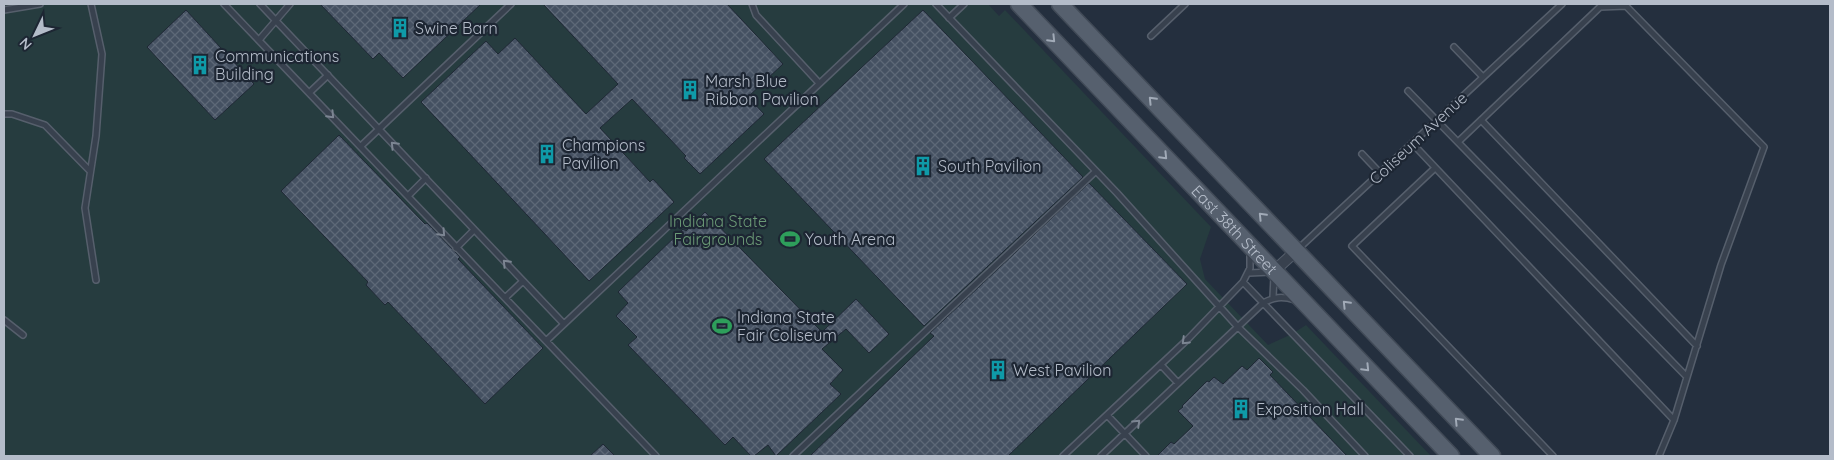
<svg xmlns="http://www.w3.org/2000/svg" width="1834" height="460" viewBox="0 0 1834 460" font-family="Quicksand,sans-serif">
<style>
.green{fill:#263c3f}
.building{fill:url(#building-cross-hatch);stroke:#1f2835}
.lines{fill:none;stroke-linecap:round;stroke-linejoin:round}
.service-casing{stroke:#565f6c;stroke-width:8}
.minor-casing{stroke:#565f6c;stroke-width:12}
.primary-casing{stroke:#414a57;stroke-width:19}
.service{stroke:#38414e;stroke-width:5}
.minor{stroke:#38414e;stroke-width:10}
.primary{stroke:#56606e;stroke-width:16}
.oneway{stroke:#a1aab7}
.oneway2{stroke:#7c8592}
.labels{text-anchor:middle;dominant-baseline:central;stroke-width:4.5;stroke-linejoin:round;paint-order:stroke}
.poi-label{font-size:16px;fill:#b4bcc9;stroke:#1d2633;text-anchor:start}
.street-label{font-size:16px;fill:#b4bcc9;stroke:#1d2633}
.park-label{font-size:16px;fill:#6b9a76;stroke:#1d2633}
</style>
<defs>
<pattern id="building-cross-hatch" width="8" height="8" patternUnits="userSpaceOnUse" patternTransform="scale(1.25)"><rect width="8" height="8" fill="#455162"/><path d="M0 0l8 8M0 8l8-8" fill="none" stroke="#5d6877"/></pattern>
</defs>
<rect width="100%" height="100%" fill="#242f3e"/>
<path class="green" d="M 4,4 L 988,4 L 999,16 L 1005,10 L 1211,227 L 1200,259 L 1205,279 L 1268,345 L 1292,334 L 1306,325 L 1431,456 L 4,456 Z"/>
<path class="building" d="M 320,4 L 481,4 L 403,78 L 379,53 L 373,59 Z
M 543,4 L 727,4 L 783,64 L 748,97 L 764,114 L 700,174 L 684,158 L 686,156 L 632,99 L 600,128 L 650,182 L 653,179 L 674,202 L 589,281 L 421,102 L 486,41 L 498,54 L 515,38 L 586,114 L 618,84 Z
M 186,10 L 254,84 L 215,120 L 147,47 Z
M 923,10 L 1083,177 L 924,326 L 764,159 Z
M 339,135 L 425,224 L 427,223 L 460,257 L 458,259 L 543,348 L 485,404 L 388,302 L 385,305 L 366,285 L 368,282 L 281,191 Z
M 1089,183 L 1187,284 L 1008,456 L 810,456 L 934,336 L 930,333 Z
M 705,212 L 822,332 L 856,299 L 889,334 L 869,353 L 846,329 L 822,349 L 843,370 L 830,384 L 841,394 L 776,456 L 768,445 L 754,456 L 751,456 L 733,437 L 725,445 L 628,345 L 637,337 L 616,316 L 628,303 L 618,292 L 683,229 L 686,231 Z
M 1259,358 L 1273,372 L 1270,375 L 1347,456 L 1157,456 L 1171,442 L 1174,444 L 1193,426 L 1178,411 L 1183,407 L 1182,406 L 1207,381 L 1209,382 L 1214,377 L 1223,384 L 1242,366 L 1247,370 Z
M 603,444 L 615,456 L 590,456 Z"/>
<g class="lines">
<defs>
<path id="service" d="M 91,4 L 102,54 L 96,136 L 85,208 L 96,280
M 224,4 L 656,456
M 260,4 L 564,324
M 752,4 L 756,15 L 819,83
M 936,4 L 1117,193 L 1237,326 L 1303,390 L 1365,456
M 4,10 L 40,4
M 949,18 L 964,4
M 1151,36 L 1185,4
M 259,40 L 290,4
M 1454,47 L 1483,77
M 1408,91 L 1687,377
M 309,93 L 328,75
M 4,114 L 12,114 L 45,125 L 90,171
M 1481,120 L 1697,346
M 1458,142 L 1600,7 L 1626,6 L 1764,147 L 1721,265 L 1674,420 L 1659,456
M 1412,143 L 1674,420
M 361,146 L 511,4
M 1362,154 L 1380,173
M 1435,168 L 1352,246 L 1553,456
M 408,196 L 426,178
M 456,248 L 474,230
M 1297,250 L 1562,4
M 1249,273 L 1271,272
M 1243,282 L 1410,456
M 1273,297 L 1274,276
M 505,298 L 523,281
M 4,320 L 23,335
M 546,341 L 904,4
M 1161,365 L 1178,383
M 1107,415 L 1146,456
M 793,456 L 1096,171
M 1063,456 L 1188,339 L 1243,282 L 1250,268 L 1250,253
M 1101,456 L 1263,303 C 1274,297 1282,296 1295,300"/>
<path id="minor" d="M 1274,271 L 1296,251"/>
<g id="primary">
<path id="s1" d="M 1019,4 L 1451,456"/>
<path d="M 1060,4 L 1492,456"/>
</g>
</defs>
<use href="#service" class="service-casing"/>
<use href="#minor" class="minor-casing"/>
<use href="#primary" class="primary-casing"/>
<use href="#service" class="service"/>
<use href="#minor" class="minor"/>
<use href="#primary" class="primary"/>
</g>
<defs><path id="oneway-chevron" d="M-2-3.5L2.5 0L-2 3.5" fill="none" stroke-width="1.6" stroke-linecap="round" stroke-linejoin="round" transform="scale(1.25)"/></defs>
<g class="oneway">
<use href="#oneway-chevron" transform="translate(1052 39) rotate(46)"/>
<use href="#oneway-chevron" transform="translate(1152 100) rotate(-134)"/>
<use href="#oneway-chevron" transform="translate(1164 156) rotate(46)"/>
<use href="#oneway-chevron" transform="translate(1262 216) rotate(-134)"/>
<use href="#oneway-chevron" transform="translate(1346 304) rotate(-134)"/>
<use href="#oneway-chevron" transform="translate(1366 368) rotate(46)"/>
<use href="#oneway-chevron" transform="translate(1458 421) rotate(-134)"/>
</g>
<g class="oneway2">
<use href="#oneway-chevron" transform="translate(331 115) rotate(46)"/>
<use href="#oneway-chevron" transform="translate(394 145) rotate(-134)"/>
<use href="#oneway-chevron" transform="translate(442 233) rotate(47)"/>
<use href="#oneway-chevron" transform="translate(506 263) rotate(-134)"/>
<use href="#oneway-chevron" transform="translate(1185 341) rotate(136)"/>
<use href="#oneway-chevron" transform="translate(1137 423) rotate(-44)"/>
</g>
<defs>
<symbol id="building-bare" viewBox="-9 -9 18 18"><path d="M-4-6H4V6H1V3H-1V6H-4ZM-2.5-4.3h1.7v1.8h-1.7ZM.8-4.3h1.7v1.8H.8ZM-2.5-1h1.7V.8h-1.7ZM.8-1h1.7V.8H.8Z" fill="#0f9aa8" stroke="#1d2633" stroke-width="2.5" paint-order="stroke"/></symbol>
<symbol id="stadium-bare" viewBox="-9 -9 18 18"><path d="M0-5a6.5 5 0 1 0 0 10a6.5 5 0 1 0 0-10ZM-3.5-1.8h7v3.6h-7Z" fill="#2e9e5b" stroke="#1d2633" stroke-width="2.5" paint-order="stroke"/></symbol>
</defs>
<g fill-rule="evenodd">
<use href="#building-bare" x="386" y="14" width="28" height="28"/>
<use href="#building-bare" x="186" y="51" width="28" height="28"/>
<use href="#building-bare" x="676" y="76" width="28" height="28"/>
<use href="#building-bare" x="533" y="140" width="28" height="28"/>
<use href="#building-bare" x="909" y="152" width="28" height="28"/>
<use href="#stadium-bare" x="776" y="225" width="28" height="28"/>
<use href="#stadium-bare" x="708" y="312" width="28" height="28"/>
<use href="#building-bare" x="984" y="356" width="28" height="28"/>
<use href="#building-bare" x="1227" y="395" width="28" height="28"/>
</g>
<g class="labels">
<g class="poi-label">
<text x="415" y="28">Swine Barn</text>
<text x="215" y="56">Communications<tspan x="215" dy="18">Building</tspan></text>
<text x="705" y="81">Marsh Blue<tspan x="705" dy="18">Ribbon Pavilion</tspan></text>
<text x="562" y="145">Champions<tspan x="562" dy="18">Pavilion</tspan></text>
<text x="938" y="166">South Pavilion</text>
<text x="805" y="239">Youth Arena</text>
<text x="737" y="317">Indiana State<tspan x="737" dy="18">Fair Coliseum</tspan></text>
<text x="1013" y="370">West Pavilion</text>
<text x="1256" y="409">Exposition Hall</text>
</g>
<g class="street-label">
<text transform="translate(1418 138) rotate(-43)">Coliseum Avenue</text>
<text stroke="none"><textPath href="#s1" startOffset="312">East 38th Street</textPath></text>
</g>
<g class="park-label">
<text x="718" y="221">Indiana State<tspan x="718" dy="18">Fairgrounds</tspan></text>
</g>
</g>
<rect width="1834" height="460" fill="none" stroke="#b4bcc9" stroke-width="10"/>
<g transform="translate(35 35) rotate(227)" stroke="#1d2633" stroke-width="4" paint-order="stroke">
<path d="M0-4L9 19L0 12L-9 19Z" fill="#b4bcc9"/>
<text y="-8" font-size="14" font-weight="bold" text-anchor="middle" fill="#b4bcc9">N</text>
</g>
</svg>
